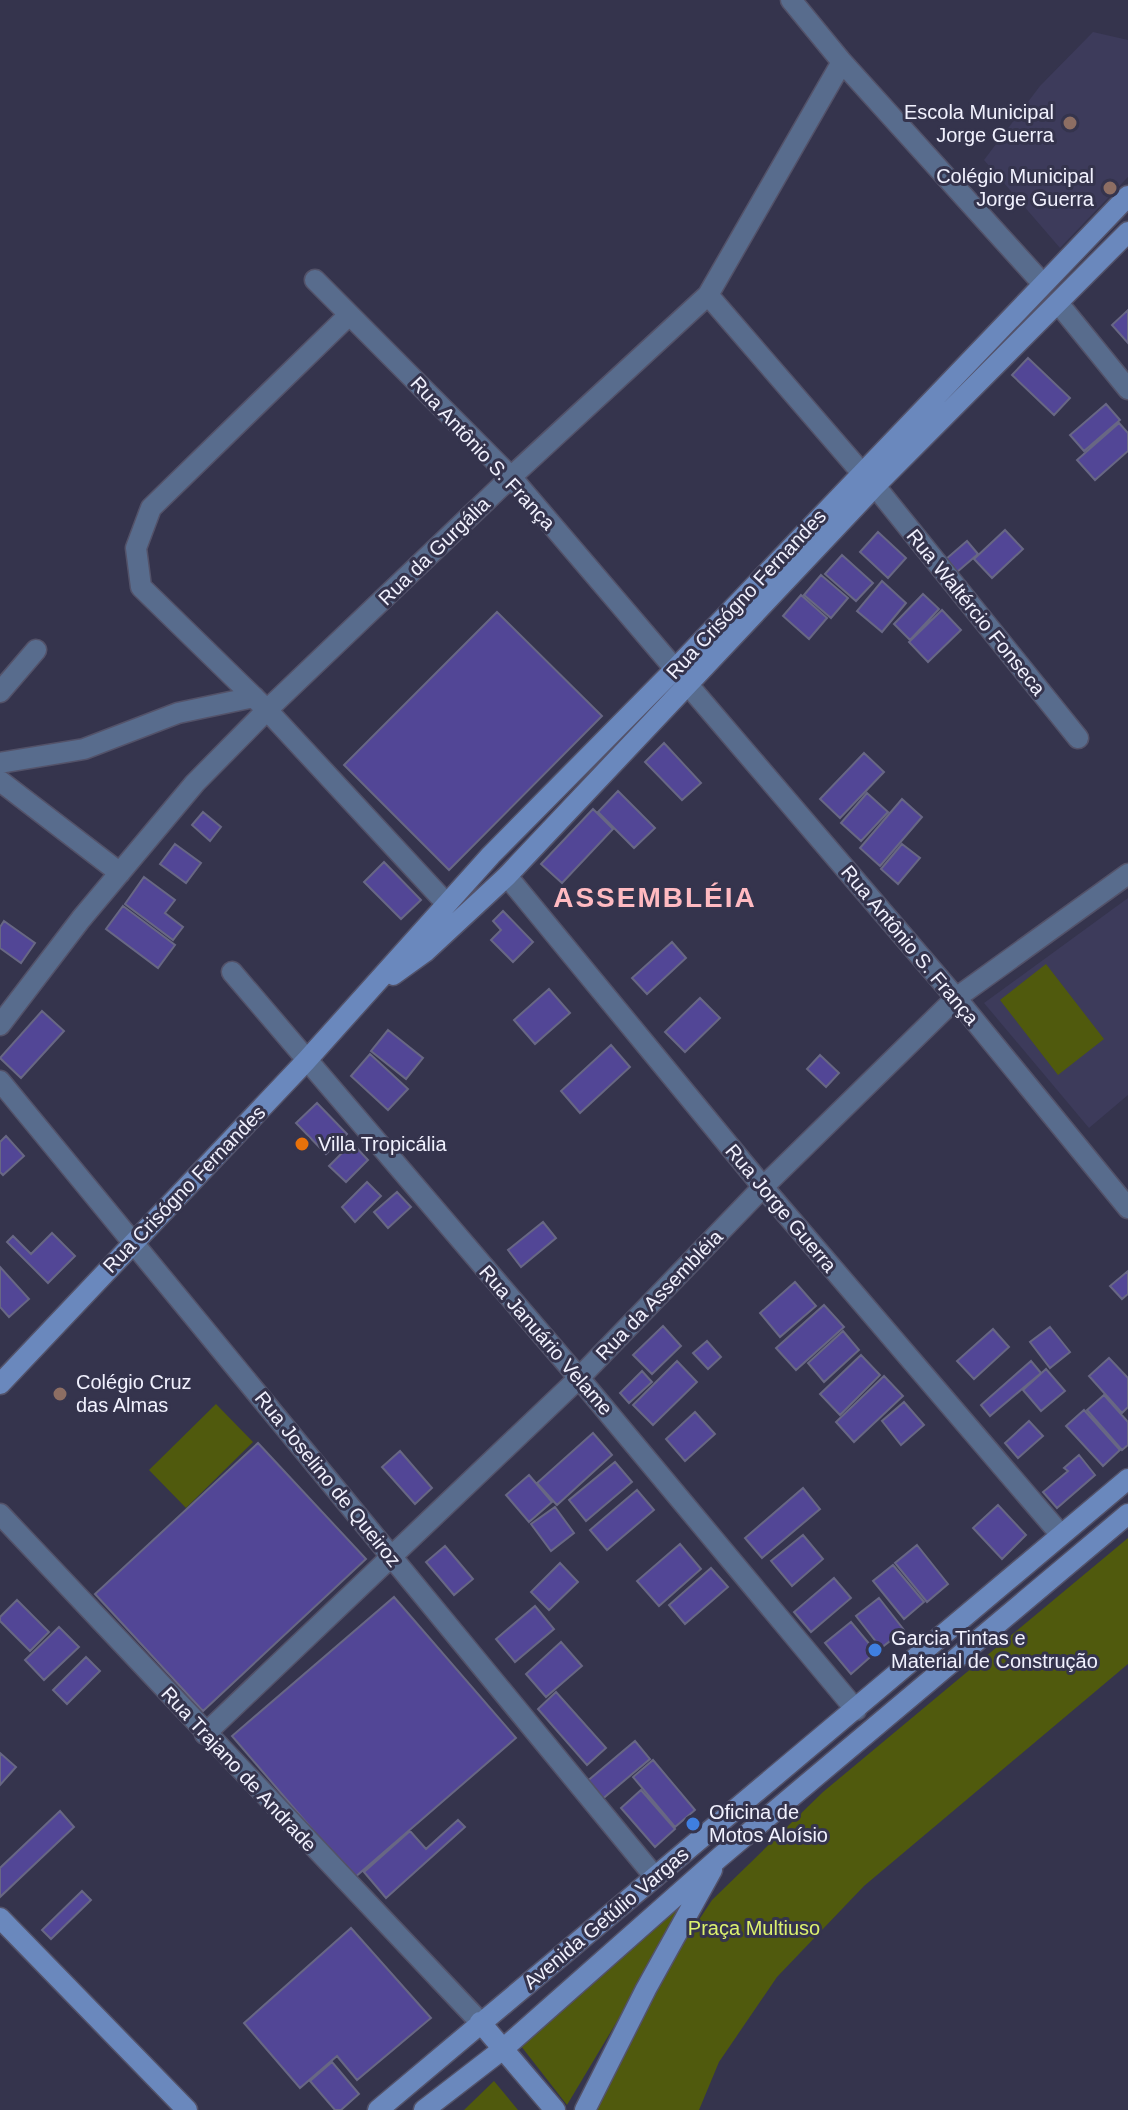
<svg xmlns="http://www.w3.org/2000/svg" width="1128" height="2110" viewBox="0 0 1128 2110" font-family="Arial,sans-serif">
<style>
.built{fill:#3d3b5b}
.green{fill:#505a0d}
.building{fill:#524696;stroke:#686784;stroke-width:2}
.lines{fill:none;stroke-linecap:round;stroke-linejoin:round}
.street-casing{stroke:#535269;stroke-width:23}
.secondary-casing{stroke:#535269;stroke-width:23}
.street{stroke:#586c8d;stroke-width:20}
.secondary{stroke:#6a88bd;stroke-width:20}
.education-dot{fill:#8d6e63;stroke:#35344d;stroke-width:3}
.food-dot{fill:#e8710a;stroke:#35344d;stroke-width:3}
.shop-dot{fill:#3f7fe0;stroke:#35344d;stroke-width:3}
.labels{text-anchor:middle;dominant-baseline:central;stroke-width:6;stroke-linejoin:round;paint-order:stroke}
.poi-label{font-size:20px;fill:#f1f1fe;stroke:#35344d;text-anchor:start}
.street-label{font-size:20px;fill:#f1f1fe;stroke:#35344d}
.park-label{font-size:20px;fill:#dcf16e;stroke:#35344d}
.district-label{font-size:28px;font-weight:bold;letter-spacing:2px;fill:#ffbac1;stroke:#35344d}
</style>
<rect width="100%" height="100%" fill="#35344d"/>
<path class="built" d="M 1093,32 L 1128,40 L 1128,177 L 1060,248 L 984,160 L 1040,86 Z
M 1128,898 L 1128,1095 L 1089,1128 L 984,1003 Z"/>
<path class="green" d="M 1046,964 L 1104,1039 L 1058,1075 L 1000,1000 Z
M 216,1404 L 253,1442 L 186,1508 L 149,1470 Z
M 1128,1538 L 1128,1664 L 864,1886 L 777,1977 L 719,2062 L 699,2110 L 593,2110 L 643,2005 L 712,1900 L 823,1792 Z
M 692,1896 L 567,2105 L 521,2046 Z
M 494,2081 L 518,2110 L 464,2110 Z"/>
<path class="building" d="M 1128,310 L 1128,343 L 1112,325 Z
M 1028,358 L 1070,398 L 1054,415 L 1012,375 Z
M 1106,404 L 1120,420 L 1084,451 L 1070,435 Z
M 1119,423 L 1128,433 L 1128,451 L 1095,480 L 1077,460 Z
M 1005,530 L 1023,549 L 992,578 L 974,559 Z
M 878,532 L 906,558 L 888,578 L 860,552 Z
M 967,541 L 978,554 L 957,572 L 946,559 Z
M 842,555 L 873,583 L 856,601 L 825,574 Z
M 821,575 L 848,598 L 831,618 L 804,595 Z
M 882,581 L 906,603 L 882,632 L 857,611 Z
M 923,594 L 939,609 L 910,640 L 894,624 Z
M 801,595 L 827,618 L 809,639 L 783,616 Z
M 942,610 L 961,630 L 928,662 L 909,642 Z
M 497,612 L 602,716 L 449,870 L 344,765 Z
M 664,743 L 701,783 L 682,800 L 645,762 Z
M 864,753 L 884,772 L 840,818 L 820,799 Z
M 618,791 L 655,828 L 634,848 L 598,812 Z
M 867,793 L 888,812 L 861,841 L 841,823 Z
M 902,799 L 922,817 L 880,866 L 860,848 Z
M 593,809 L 613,829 L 562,883 L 541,864 Z
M 203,812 L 221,827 L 210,841 L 192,825 Z
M 175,844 L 201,863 L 186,883 L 160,864 Z
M 902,844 L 920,858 L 898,884 L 881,869 Z
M 384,862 L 421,900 L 401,919 L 364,882 Z
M 144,877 L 175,900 L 165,913 L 183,927 L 173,940 L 125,904 Z
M 123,906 L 175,945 L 158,968 L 106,929 Z
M 503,911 L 533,942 L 513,962 L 491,940 L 501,930 L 493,921 Z
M 4,921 L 35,943 L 21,963 L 0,948 L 0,927 Z
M 672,942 L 686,958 L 647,994 L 632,978 Z
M 549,989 L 570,1013 L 535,1044 L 514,1020 Z
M 700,998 L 720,1018 L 685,1052 L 665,1032 Z
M 42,1011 L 64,1031 L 21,1078 L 0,1058 Z
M 388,1030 L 423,1058 L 406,1079 L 371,1051 Z
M 611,1045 L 630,1067 L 580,1113 L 561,1091 Z
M 370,1054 L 408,1089 L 388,1110 L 351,1076 Z
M 820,1055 L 839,1073 L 826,1087 L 807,1069 Z
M 317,1103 L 347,1134 L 326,1154 L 296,1123 Z
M 6,1136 L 24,1156 L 3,1175 L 0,1172 L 0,1142 Z
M 352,1143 L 368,1160 L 346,1182 L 329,1166 Z
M 367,1182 L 381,1196 L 355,1222 L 342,1207 Z
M 397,1192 L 411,1207 L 388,1228 L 374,1212 Z
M 543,1222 L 556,1238 L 521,1267 L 508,1250 Z
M 52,1233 L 75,1256 L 48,1283 L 7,1242 L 13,1236 L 31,1254 Z
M 0,1267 L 29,1299 L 9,1317 L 0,1307 Z
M 1128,1271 L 1128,1294 L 1122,1299 L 1110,1286 Z
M 795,1282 L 816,1306 L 780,1337 L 760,1313 Z
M 824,1305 L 844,1327 L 796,1370 L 776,1348 Z
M 663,1326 L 681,1346 L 652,1374 L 633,1355 Z
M 1050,1327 L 1070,1352 L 1050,1368 L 1030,1342 Z
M 993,1329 L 1009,1347 L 974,1379 L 957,1361 Z
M 843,1331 L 859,1350 L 824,1382 L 808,1363 Z
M 707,1341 L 721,1357 L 708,1369 L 693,1353 Z
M 861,1355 L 880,1375 L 840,1415 L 820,1394 Z
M 1109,1358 L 1128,1378 L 1128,1407 L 1122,1413 L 1089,1376 Z
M 677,1361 L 697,1382 L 653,1425 L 633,1405 Z
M 1031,1361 L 1041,1373 L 990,1416 L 981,1405 Z
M 1046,1369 L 1065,1391 L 1041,1411 L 1023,1390 Z
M 642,1371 L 652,1382 L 629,1403 L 620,1393 Z
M 884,1376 L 903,1396 L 854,1442 L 836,1422 Z
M 1104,1395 L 1128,1422 L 1128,1445 L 1122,1450 L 1087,1410 Z
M 904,1402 L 924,1425 L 901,1445 L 882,1421 Z
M 1084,1410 L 1120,1450 L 1103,1466 L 1066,1426 Z
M 695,1412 L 715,1434 L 685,1461 L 666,1439 Z
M 1029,1421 L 1043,1436 L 1018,1458 L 1005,1443 Z
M 593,1433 L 612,1455 L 557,1505 L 537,1483 Z
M 258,1443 L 366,1559 L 203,1711 L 95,1594 Z
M 400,1451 L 432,1488 L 415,1504 L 382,1467 Z
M 1079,1455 L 1095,1475 L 1057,1508 L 1043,1492 L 1068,1471 L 1064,1468 Z
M 615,1462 L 632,1482 L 586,1521 L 569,1500 Z
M 529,1475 L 552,1502 L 529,1522 L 506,1495 Z
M 803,1488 L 820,1509 L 762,1558 L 745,1538 Z
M 637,1490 L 654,1510 L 607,1550 L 590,1530 Z
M 998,1505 L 1026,1535 L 1002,1559 L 973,1528 Z
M 555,1507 L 574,1533 L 551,1551 L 531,1524 Z
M 803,1535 L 823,1559 L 792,1586 L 771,1561 Z
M 680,1544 L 701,1569 L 659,1606 L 637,1581 Z
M 917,1545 L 948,1584 L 927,1602 L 895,1563 Z
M 445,1546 L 473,1579 L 454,1595 L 426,1562 Z
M 560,1563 L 578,1582 L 549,1610 L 531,1592 Z
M 893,1565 L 924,1602 L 904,1619 L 873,1581 Z
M 711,1568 L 728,1587 L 685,1624 L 669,1605 Z
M 834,1578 L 851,1598 L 811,1632 L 794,1612 Z
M 394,1597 L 516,1738 L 354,1878 L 232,1736 Z
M 879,1598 L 904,1630 L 881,1648 L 856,1616 Z
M 17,1600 L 49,1632 L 30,1651 L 0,1621 L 0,1617 Z
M 535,1606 L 554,1629 L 515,1662 L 496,1639 Z
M 851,1622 L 876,1652 L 851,1674 L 825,1643 Z
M 59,1627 L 79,1647 L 44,1680 L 25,1660 Z
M 561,1642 L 582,1666 L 546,1697 L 526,1674 Z
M 86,1657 L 100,1671 L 67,1704 L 53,1690 Z
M 556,1692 L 606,1748 L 587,1765 L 538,1709 Z
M 635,1741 L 650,1759 L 600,1801 L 585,1783 Z
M 0,1753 L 16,1767 L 0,1785 Z
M 653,1760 L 695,1810 L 675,1827 L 633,1777 Z
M 641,1790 L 675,1829 L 655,1847 L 621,1808 Z
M 60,1811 L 74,1827 L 0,1897 L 0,1868 Z
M 458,1820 L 465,1827 L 386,1898 L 364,1872 L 410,1831 L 426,1849 Z
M 82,1891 L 91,1900 L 51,1939 L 42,1930 Z
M 351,1928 L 431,2018 L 357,2080 L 337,2056 L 300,2088 L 244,2023 Z
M 332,2062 L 359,2094 L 341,2110 L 335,2110 L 310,2081 Z"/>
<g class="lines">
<defs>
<path id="street" d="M 791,0 L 842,62 L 1043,284
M 315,280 L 511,477 L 675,669
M 708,295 L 861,472
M 1058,303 L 1128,389
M 349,315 L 151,508 L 136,548 L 141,587 L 267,710 L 446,903
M 875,486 L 1078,738
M 689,686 L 956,998 L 1128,1208
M 0,692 L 36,650
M 0,763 L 84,749 L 178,713 L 254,697
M 0,781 L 120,873
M 507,876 L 763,1187 L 1061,1535
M 232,972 L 579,1378 L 856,1710
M 0,1025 L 81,919 L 195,783 L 267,710 L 511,477 L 708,295 L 842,62
M 0,1081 L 655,1877
M 0,1514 L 480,2022
M 205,1734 L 579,1378 L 763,1187 L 956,998 L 1128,874"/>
<path id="secondary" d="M 393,975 L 425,952 L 507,876 L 875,486 L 1128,232
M 0,1384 L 306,1061 L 491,855 L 675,669 L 1128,196
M 0,1918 L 187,2110
M 480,2022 L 555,2110
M 378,2110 L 1128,1479
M 424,2110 L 503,2049 L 720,1857 L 1128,1514
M 585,2110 L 646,1989 L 712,1870"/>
</defs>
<use href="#street" class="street-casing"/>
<use href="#secondary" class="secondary-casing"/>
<use href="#street" class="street"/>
<use href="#secondary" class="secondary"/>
</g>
<g class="education-dot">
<circle cx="1070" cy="123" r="8"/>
<circle cx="1110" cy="188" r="8"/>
<circle cx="60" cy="1394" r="8"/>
</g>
<circle class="food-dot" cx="302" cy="1144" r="8"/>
<g class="shop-dot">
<circle cx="875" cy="1650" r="8"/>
<circle cx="693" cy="1824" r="8"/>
</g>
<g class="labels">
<g class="poi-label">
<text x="1054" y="112" text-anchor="end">Escola Municipal<tspan x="1054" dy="23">Jorge Guerra</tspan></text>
<text x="1094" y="176" text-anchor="end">Colégio Municipal<tspan x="1094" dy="23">Jorge Guerra</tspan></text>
<text x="318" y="1144">Villa Tropicália</text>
<text x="76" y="1382">Colégio Cruz<tspan x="76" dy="23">das Almas</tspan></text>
<text x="891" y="1638">Garcia Tintas e<tspan x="891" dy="23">Material de Construção</tspan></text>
<text x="709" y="1812">Oficina de<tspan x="709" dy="23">Motos Aloísio</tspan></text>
</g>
<g class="street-label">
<text transform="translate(483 453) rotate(47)">Rua Antônio S. França</text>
<text transform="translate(434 551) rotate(-44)">Rua da Gurgália</text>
<text transform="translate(746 594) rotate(-47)">Rua Crisógno Fernandes</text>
<text transform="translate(976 612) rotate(51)">Rua Waltércio Fonseca</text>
<text transform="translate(910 945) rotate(50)">Rua Antônio S. França</text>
<text transform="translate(184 1189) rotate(-46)">Rua Crisógno Fernandes</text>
<text transform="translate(781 1208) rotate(50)">Rua Jorge Guerra</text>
<text transform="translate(659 1295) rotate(-46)">Rua da Assembléia</text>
<text transform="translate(546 1340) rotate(49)">Rua Januário Velame</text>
<text transform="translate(328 1479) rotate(51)">Rua Joselino de Queiroz</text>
<text transform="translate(239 1769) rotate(47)">Rua Trajano de Andrade</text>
<text transform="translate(606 1918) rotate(-40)">Avenida Getúlio Vargas</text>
</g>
<g class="park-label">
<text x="754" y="1928">Praça Multiuso</text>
</g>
<g class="district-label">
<text x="655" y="897">ASSEMBLÉIA</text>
</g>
</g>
</svg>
